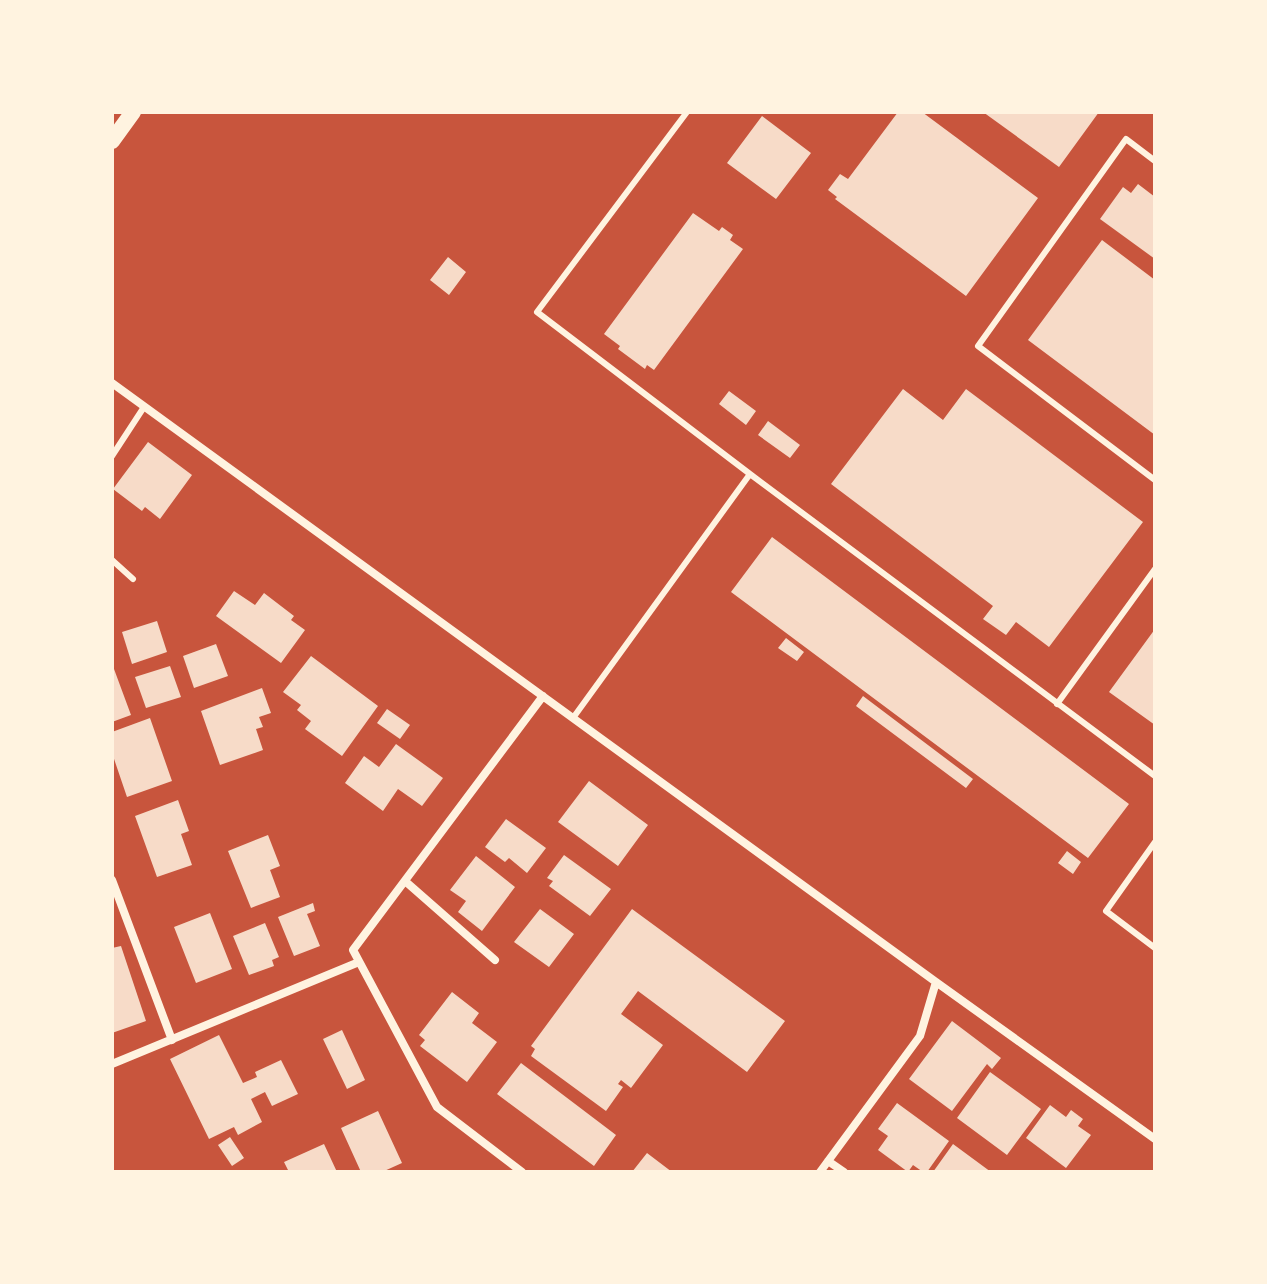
<svg xmlns="http://www.w3.org/2000/svg" width="1267" height="1284" viewBox="0 0 1267 1284" font-family="'Nunito Sans',sans-serif">
<style>
.building{fill:#f7dbc8}
.lines{fill:none;stroke-linecap:round;stroke-linejoin:round}
.service{stroke:#fff3e0;stroke-width:6}
.minor{stroke:#fff3e0;stroke-width:8}
.secondary{stroke:#fff3e0;stroke-width:16}
</style>
<rect width="100%" height="100%" fill="#c8553d"/>
<path class="building" d="M 898,112 L 922,112 L 1038,198 L 966,296 L 835,199 L 837,197 L 828,190 L 840,174 L 848,179 Z
M 983,112 L 1099,112 L 1059,167 Z
M 762,116 L 811,153 L 776,199 L 727,163 Z
M 1138,184 L 1155,197 L 1155,259 L 1100,219 L 1123,187 L 1131,193 Z
M 693,213 L 719,231 L 722,227 L 733,235 L 730,240 L 743,249 L 654,370 L 647,365 L 645,369 L 618,349 L 620,346 L 604,334 Z
M 1102,240 L 1155,280 L 1155,435 L 1028,340 Z
M 448,257 L 466,272 L 449,295 L 430,280 Z
M 903,389 L 943,420 L 966,389 L 1143,522 L 1049,647 L 1016,622 L 1006,635 L 983,619 L 993,606 L 831,484 Z
M 729,391 L 756,411 L 746,425 L 719,404 Z
M 768,421 L 800,445 L 790,458 L 758,435 Z
M 148,442 L 192,475 L 160,519 L 145,507 L 142,511 L 113,489 Z
M 772,537 L 1129,804 L 1088,858 L 731,592 Z
M 234,591 L 255,605 L 264,593 L 294,616 L 291,620 L 305,630 L 281,663 L 216,616 Z
M 157,621 L 167,652 L 132,664 L 122,632 Z
M 1155,629 L 1155,725 L 1109,692 Z
M 786,638 L 804,652 L 797,661 L 778,648 Z
M 216,644 L 228,676 L 194,688 L 183,656 Z
M 311,656 L 378,706 L 342,756 L 305,729 L 311,721 L 297,710 L 301,705 L 283,692 Z
M 170,666 L 181,697 L 146,708 L 135,677 Z
M 114,669 L 131,715 L 112,722 L 112,670 Z
M 262,688 L 271,713 L 259,717 L 263,727 L 256,729 L 263,750 L 220,765 L 201,711 Z
M 863,696 L 973,779 L 966,788 L 856,706 Z
M 387,709 L 410,725 L 400,739 L 377,723 Z
M 150,718 L 172,781 L 127,797 L 112,753 L 112,732 Z
M 396,744 L 443,778 L 422,806 L 398,789 L 383,811 L 345,783 L 364,756 L 379,767 Z
M 589,781 L 648,825 L 618,866 L 558,822 Z
M 178,800 L 189,831 L 181,834 L 192,865 L 157,877 L 135,816 Z
M 506,819 L 546,848 L 527,873 L 509,858 L 505,862 L 485,847 Z
M 268,835 L 280,866 L 270,870 L 280,897 L 251,908 L 228,851 Z
M 1067,851 L 1081,862 L 1073,874 L 1058,863 Z
M 564,855 L 611,889 L 590,916 L 549,886 L 553,881 L 547,878 Z
M 476,856 L 515,887 L 482,931 L 458,912 L 466,901 L 450,890 Z
M 313,903 L 315,911 L 307,914 L 320,946 L 294,956 L 278,917 Z
M 540,909 L 574,934 L 549,967 L 514,942 Z
M 632,909 L 785,1021 L 747,1072 L 638,991 L 621,1014 L 663,1045 L 631,1088 L 621,1080 L 618,1084 L 623,1087 L 606,1111 L 531,1056 L 535,1049 L 531,1046 Z
M 210,913 L 232,969 L 196,983 L 174,927 Z
M 265,923 L 279,957 L 272,960 L 274,966 L 249,975 L 233,936 Z
M 121,946 L 146,1021 L 112,1033 L 112,948 Z
M 452,992 L 479,1013 L 472,1023 L 497,1042 L 467,1082 L 420,1046 L 425,1040 L 419,1035 Z
M 952,1021 L 1001,1058 L 992,1069 L 987,1064 L 952,1111 L 909,1079 Z
M 342,1030 L 365,1080 L 347,1089 L 323,1039 Z
M 219,1035 L 243,1083 L 257,1077 L 255,1072 L 281,1060 L 298,1094 L 272,1106 L 265,1092 L 251,1099 L 262,1122 L 238,1135 L 234,1127 L 209,1139 L 170,1059 Z
M 521,1063 L 616,1135 L 594,1166 L 497,1094 Z
M 990,1072 L 1041,1109 L 1007,1155 L 957,1118 Z
M 897,1103 L 949,1141 L 927,1172 L 923,1172 L 913,1165 L 908,1172 L 878,1150 L 888,1136 L 878,1129 Z
M 1050,1105 L 1066,1117 L 1071,1110 L 1083,1119 L 1078,1126 L 1091,1135 L 1066,1168 L 1026,1138 Z
M 378,1111 L 402,1163 L 382,1172 L 361,1172 L 341,1128 Z
M 230,1137 L 244,1158 L 232,1166 L 218,1145 Z
M 324,1144 L 337,1172 L 289,1172 L 284,1162 Z
M 953,1144 L 991,1172 L 933,1172 Z
M 647,1153 L 672,1172 L 632,1172 Z"/>
<g class="lines">
<path class="service" d="M 687,112 L 537,312 L 750,474
M 1155,161 L 1126,139 L 978,346 L 1155,480
M 112,456 L 144,407
M 112,560 L 133,579
M 1057,704 L 1155,569
M 573,718 L 750,474 L 1155,776
M 1155,842 L 1106,911 L 1155,948"/>
<path class="minor" d="M 112,383 L 936,982 L 1155,1139
M 112,880 L 172,1040
M 405,881 L 495,960
M 112,1064 L 359,962
M 828,1161 L 844,1172
M 522,1172 L 437,1107 L 353,950 L 543,696
M 820,1172 L 920,1036 L 936,982"/>
<path class="secondary" d="M 112,141 L 133,112"/>
</g>
<rect width="1267" height="1284" fill="none" stroke="#fff3e0" stroke-width="228"/>
</svg>
